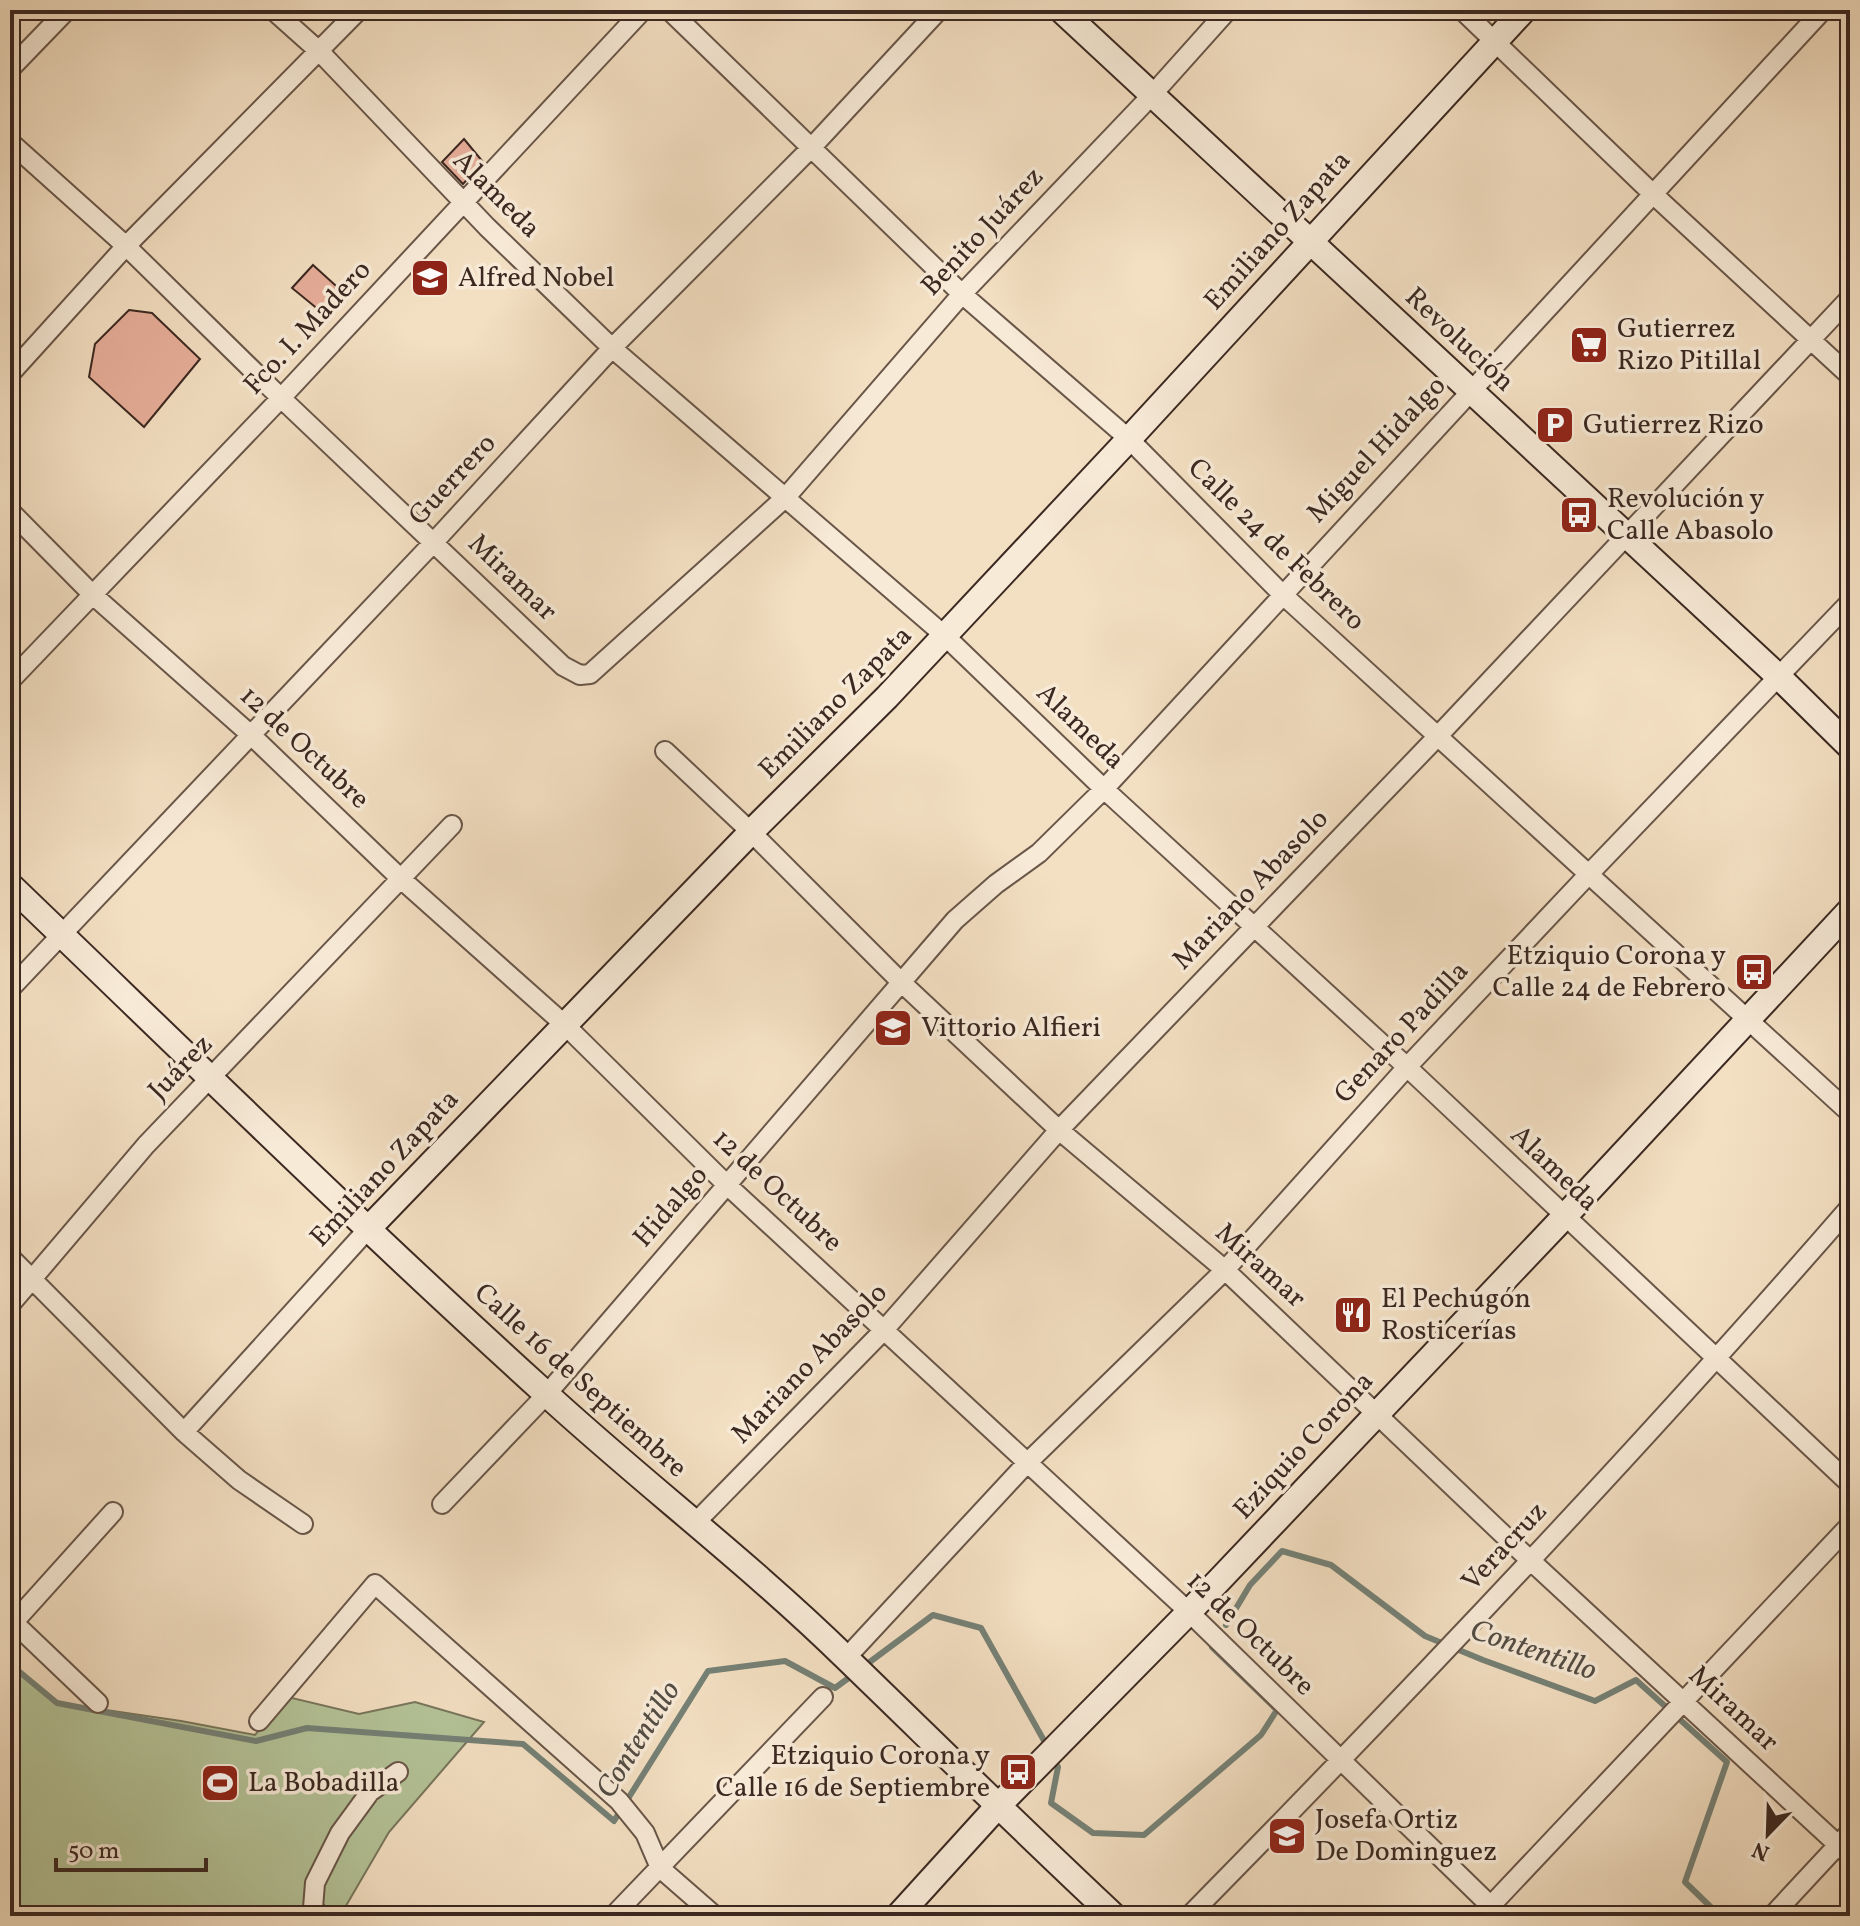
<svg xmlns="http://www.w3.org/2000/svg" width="1860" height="1926" viewBox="0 0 1860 1926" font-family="Vollkorn,serif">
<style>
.green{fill:#b4c398;stroke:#78765c;stroke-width:2}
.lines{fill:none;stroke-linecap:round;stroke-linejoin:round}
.stream{stroke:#758176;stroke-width:6}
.building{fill:#e7ae9a;stroke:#3b2821;stroke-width:2}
.street-casing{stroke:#695649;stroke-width:22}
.secondary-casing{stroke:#3b2821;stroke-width:28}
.street{stroke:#f7ead7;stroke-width:18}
.secondary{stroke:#f7ead7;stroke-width:24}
.labels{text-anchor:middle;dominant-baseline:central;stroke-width:7;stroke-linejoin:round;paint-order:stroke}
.street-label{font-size:28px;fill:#3b2821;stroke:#f7ead7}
.poi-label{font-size:28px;fill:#3b2821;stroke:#f7ead7;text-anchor:start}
.water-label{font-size:30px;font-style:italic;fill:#534d44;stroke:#f7ead7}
</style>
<rect width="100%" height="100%" fill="#f3dfc2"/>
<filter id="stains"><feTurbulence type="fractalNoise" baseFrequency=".0025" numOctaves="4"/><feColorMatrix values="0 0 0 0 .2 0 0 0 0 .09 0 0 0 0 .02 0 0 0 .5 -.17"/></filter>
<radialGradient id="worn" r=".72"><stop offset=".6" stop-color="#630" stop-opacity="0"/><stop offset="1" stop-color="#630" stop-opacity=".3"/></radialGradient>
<path class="green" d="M 10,1664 L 58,1703 L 181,1721 L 255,1735 L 288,1697 L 359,1714 L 415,1702 L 484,1722 L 389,1832 L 340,1916 L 10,1916 Z"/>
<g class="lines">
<path class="stream" d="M 1226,1625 L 1250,1585 L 1282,1551 L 1331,1565 L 1425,1636 L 1483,1660 L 1595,1701 L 1636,1680 L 1727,1762 L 1685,1882 L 1720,1916
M 10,1664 L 57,1703 L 256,1741 L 307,1728 L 523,1744 L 614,1821 L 708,1671 L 785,1661 L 835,1688 L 854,1674
M 863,1667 L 933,1615 L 981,1628 L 1047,1746
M 1054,1760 L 1058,1767 L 1051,1803 L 1093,1833 L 1144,1835 L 1261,1735 L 1277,1710 L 1212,1647"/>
</g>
<path class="building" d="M 464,139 L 483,162 L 463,184 L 442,162 Z
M 313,265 L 345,294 L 325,315 L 292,288 Z
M 129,310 L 152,313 L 200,359 L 144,427 L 89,377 L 95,344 Z"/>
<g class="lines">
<defs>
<path id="street" d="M 273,10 L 320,52 L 487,227 L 612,348 L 944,635 L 1104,789 L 1407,1067 L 1850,1484
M 669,10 L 962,294 L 1129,439 L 1282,594 L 1850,1113
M 1462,10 L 1654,195 L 1850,376
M 10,69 L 67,10
M 10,142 L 126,246 L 281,398 L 563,666 L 580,675 L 590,674 L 786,497 L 962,294 L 1151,96 L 1228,10
M 10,374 L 126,246 L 359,10
M 10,511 L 93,595 L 251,735 L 400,878 L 565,1025 L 727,1185 L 1189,1612 L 1501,1916
M 10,681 L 281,398 L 643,10
M 665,751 L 751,832 L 902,983 L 1059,1130 L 1225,1270 L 1531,1561 L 1850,1856
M 10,989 L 434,542 L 612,348 L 812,147 L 939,10
M 10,1257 L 184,1432 L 239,1480 L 303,1524
M 10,1305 L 146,1145 L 452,825
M 184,1432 L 368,1229
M 442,1504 L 546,1395 L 955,920 L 996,884 L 1039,853 L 1104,789 L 1823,10
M 695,1523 L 884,1330 L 1059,1130 L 1437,737 L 1850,298
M 10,1619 L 98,1703
M 14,1622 L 113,1512
M 846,1658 L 1026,1464 L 1225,1270 L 1407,1067 L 1588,875 L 1850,602
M 259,1721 L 375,1584 L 619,1801 L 645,1833 L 660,1868 L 715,1916
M 321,1916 L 313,1908 L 315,1883 L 340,1833 L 370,1792 L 398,1772
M 613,1916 L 823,1697
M 1189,1916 C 1416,1685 1638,1451 1850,1207
M 1481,1916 L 1850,1525
M 1772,1916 L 1850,1832"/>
<path id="secondary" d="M 1061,10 L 1779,677 L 1850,747
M 10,885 C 187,1055 362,1227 544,1392 C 643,1483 750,1564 846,1658 C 935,1744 1023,1831 1114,1916
M 368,1229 L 751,832 L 887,697 L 1129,439 L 1524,10
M 898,1916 L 997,1807 L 1189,1612 L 1564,1217 L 1850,910"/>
</defs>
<use href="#street" class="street-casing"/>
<use href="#secondary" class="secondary-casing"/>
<use href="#street" class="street"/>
<use href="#secondary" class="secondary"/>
</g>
<defs>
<symbol id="school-square" viewBox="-11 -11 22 22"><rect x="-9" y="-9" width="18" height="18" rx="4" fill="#8f2418" stroke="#f7ead7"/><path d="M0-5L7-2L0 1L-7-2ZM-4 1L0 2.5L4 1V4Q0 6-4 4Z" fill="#fff"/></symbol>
<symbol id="supermarket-square" viewBox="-11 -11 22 22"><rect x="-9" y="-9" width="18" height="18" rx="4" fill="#8f2418" stroke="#f7ead7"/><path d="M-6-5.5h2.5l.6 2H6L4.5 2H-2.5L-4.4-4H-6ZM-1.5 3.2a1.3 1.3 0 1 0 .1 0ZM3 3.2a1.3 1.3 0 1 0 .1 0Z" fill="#fff"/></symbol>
<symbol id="parking-square" viewBox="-11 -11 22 22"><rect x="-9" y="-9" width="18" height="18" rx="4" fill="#8f2418" stroke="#f7ead7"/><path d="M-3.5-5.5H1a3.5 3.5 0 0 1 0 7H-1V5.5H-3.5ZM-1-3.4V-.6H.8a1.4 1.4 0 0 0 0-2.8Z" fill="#fff"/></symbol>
<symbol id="bus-square" viewBox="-11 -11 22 22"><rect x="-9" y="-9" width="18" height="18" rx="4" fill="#8f2418" stroke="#f7ead7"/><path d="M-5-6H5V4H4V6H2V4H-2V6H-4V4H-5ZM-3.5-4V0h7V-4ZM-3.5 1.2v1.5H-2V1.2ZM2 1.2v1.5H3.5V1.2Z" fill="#fff"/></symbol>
<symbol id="restaurant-square" viewBox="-11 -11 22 22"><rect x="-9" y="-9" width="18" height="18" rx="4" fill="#8f2418" stroke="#f7ead7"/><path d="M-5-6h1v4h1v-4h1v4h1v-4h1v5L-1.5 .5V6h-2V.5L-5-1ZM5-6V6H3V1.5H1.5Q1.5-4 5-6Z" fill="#fff"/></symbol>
<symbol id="stadium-square" viewBox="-11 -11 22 22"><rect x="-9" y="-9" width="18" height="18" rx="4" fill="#8f2418" stroke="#f7ead7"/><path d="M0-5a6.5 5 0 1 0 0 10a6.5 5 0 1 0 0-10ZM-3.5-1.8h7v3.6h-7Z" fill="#fff"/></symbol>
</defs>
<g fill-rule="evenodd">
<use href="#school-square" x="408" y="256" width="44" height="44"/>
<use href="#supermarket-square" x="1567" y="323" width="44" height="44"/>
<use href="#parking-square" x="1533" y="403" width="44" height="44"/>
<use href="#bus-square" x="1557" y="493" width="44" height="44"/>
<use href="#bus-square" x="1732" y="950" width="44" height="44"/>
<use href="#school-square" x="871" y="1006" width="44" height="44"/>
<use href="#restaurant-square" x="1331" y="1293" width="44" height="44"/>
<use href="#bus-square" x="996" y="1750" width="44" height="44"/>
<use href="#stadium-square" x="198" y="1761" width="44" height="44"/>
<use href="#school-square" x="1265" y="1814" width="44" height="44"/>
</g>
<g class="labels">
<g class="street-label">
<text transform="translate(496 195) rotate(45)">Alameda</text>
<text transform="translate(1278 231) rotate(-48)">Emiliano Zapata</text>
<text transform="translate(983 232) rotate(-47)">Benito Juárez</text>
<text transform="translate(308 328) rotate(-47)">Fco. I. Madero</text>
<text transform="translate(1459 340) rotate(43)">Revolución</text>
<text transform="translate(1377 450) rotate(-47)">Miguel Hidalgo</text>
<text transform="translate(453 480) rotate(-47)">Guerrero</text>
<text transform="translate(1276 545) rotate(44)">Calle 24 de Febrero</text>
<text transform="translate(512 578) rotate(44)">Miramar</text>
<text transform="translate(836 703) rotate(-45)">Emiliano Zapata</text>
<text transform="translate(1080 727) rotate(44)">Alameda</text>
<text transform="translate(304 748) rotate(43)">12 de Octubre</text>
<text transform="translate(1251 890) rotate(-46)">Mariano Abasolo</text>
<text transform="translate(1402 1033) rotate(-47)">Genaro Padilla</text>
<text transform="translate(181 1068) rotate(-46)">Juárez</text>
<text transform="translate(385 1169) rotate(-47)">Emiliano Zapata</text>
<text transform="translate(1554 1169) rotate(44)">Alameda</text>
<text transform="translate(777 1191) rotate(43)">12 de Octubre</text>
<text transform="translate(671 1207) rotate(-49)">Hidalgo</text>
<text transform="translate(1260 1266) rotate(42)">Miramar</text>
<text transform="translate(810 1364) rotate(-46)">Mariano Abasolo</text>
<text transform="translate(580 1381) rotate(42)">Calle 16 de Septiembre</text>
<text transform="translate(1304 1446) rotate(-47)">Eziquio Corona</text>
<text transform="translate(1505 1547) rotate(-47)">Veracruz</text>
<text transform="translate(1250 1634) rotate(44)">12 de Octubre</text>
<text transform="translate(1733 1709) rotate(43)">Miramar</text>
</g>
<g class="poi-label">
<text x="458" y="278">Alfred Nobel</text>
<text x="1617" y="329">Gutierrez<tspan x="1617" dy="32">Rizo Pitillal</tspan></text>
<text x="1583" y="425">Gutierrez Rizo</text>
<text x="1607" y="499">Revolución y<tspan x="1607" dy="32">Calle Abasolo</tspan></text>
<text x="1726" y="956" text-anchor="end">Etziquio Corona y<tspan x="1726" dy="32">Calle 24 de Febrero</tspan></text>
<text x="921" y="1028">Vittorio Alfieri</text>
<text x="1381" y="1299">El Pechugón<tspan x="1381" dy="32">Rosticerías</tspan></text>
<text x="990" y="1756" text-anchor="end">Etziquio Corona y<tspan x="990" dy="32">Calle 16 de Septiembre</tspan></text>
<text x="248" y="1783">La Bobadilla</text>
<text x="1315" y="1820">Josefa Ortiz<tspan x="1315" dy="32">De Dominguez</tspan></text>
</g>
<g class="water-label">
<text transform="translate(1533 1651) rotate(19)">Contentillo</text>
<text transform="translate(639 1740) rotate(-58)">Contentillo</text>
</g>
</g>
<rect width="1860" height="1926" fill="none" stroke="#f3dfc2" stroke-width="40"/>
<rect x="12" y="12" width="1836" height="1902" fill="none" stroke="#3b2821" stroke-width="4"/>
<rect x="20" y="20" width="1820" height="1886" fill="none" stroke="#3b2821" stroke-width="2"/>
<g transform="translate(1768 1834) rotate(203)" stroke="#f7ead7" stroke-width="6" paint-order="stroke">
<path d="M0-6L14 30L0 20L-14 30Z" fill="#3b2821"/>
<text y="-12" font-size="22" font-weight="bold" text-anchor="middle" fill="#3b2821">N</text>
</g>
<path d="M56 1858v12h150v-12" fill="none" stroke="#3b2821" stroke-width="4"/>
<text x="68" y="1858" font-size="24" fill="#3b2821" stroke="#f7ead7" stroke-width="6" paint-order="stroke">50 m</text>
<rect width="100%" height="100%" filter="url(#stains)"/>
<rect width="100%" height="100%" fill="url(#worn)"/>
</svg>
